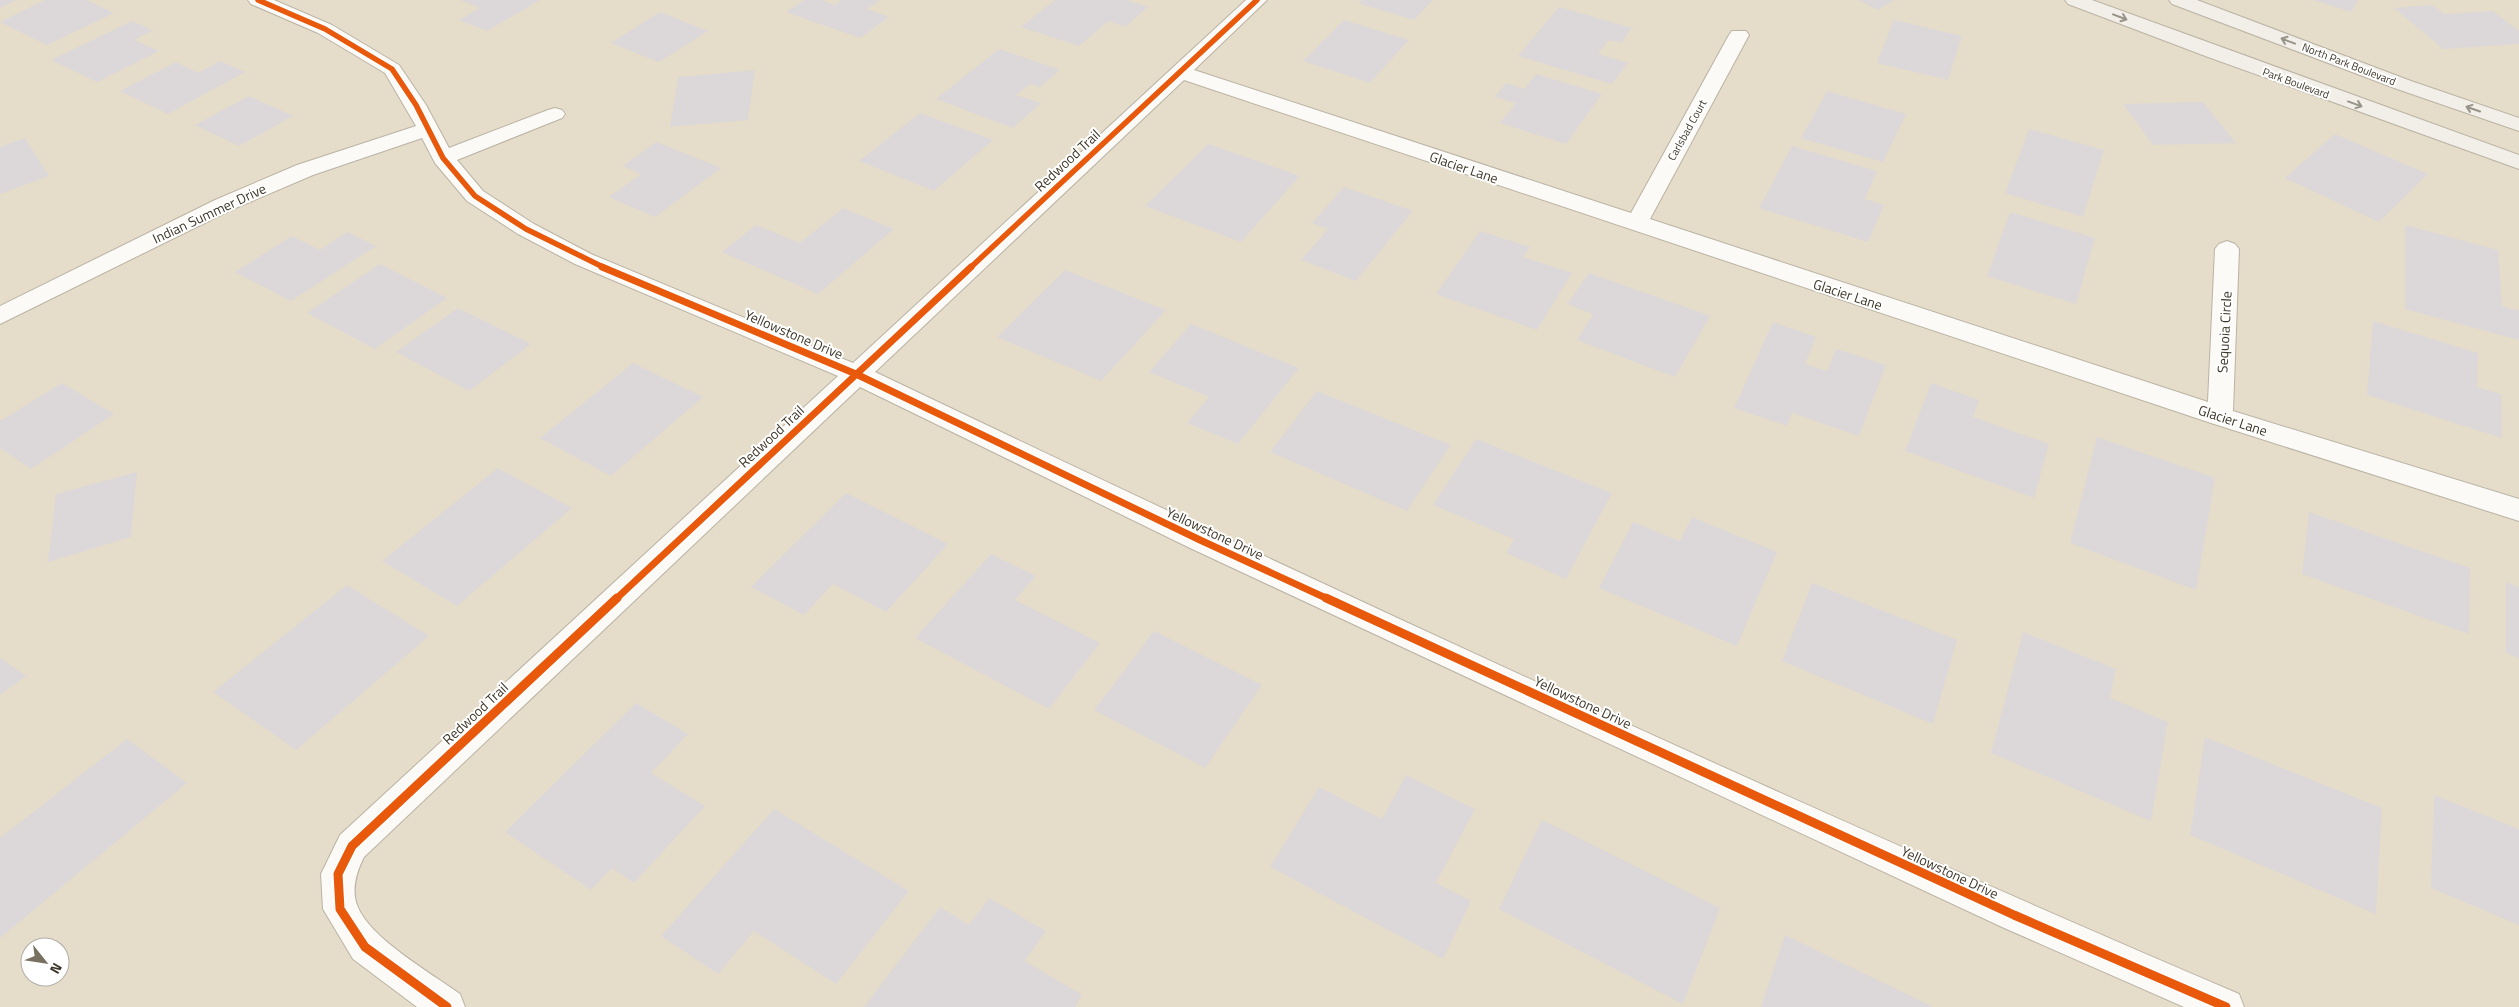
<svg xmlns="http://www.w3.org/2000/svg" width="2519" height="1007" viewBox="0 0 2519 1007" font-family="'Titillium Web',sans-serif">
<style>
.building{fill:#dcd8d9}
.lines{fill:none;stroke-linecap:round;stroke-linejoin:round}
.street-casing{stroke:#bab3a4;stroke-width:2}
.secondary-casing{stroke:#bab3a4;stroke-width:2}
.street{fill:#fbfaf7;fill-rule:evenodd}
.secondary{fill:#f2efe8;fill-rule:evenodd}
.cycleway-far2-casing{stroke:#fff;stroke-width:8}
.cycleway-far1-casing{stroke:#fff;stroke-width:10}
.cycleway-casing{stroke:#fff;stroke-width:12}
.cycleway-far2{stroke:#e8590c;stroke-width:5.5}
.cycleway-far1{stroke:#e8590c;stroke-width:7}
.cycleway{stroke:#e8590c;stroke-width:9}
.oneway{stroke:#989388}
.labels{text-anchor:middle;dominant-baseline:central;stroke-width:4;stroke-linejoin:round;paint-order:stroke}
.far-street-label{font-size:11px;fill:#3e3729;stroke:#fff}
.street-label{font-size:14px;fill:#3e3729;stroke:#fff}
</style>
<rect width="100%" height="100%" fill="#e5dcc9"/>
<path class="building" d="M 0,0 L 17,0 L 0,8 Z
M 45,0 L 86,0 L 114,13 L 47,45 L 0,22 Z
M 460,0 L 540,0 L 487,31 L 459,20 L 480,8 Z
M 804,0 L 821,0 L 835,5 L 841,0 L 876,0 L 879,1 L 867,9 L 889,17 L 860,38 L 786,12 Z
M 1055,0 L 1126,0 L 1148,7 L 1125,27 L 1109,21 L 1079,46 L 1021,27 Z
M 1362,0 L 1433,0 L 1414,20 L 1358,3 Z
M 1858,0 L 1894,0 L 1878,10 Z
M 2314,0 L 2358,0 L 2351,12 Z
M 2432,5 L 2444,14 L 2493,11 L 2519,31 L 2519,44 L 2443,49 L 2394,8 Z
M 1559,7 L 1632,28 L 1621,43 L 1609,40 L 1598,54 L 1628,63 L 1612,84 L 1518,56 Z
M 660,12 L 708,31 L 659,62 L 611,43 Z
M 1344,20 L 1409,40 L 1370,83 L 1303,61 Z
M 1894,20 L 1962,36 L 1948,80 L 1877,63 Z
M 132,21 L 153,30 L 134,40 L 159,51 L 97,82 L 51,60 Z
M 999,49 L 1060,70 L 1040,87 L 1030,84 L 1016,95 L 1041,103 L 1013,128 L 936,99 Z
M 220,61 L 245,72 L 168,114 L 120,91 L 176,62 L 198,73 Z
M 755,70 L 748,120 L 670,127 L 678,77 Z
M 1536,74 L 1602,94 L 1566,144 L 1500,123 L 1516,103 L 1495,97 L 1506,83 L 1524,89 Z
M 1827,91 L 1906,114 L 1883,162 L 1801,138 Z
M 249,96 L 293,116 L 239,146 L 195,125 Z
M 2203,102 L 2236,143 L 2153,145 L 2123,104 Z
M 920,113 L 993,140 L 934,191 L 859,161 Z
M 2029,129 L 2104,150 L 2083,217 L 2005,193 Z
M 2335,134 L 2428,174 L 2379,222 L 2285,178 Z
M 25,138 L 49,176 L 0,194 L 0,147 Z
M 656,142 L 721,168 L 655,217 L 609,197 L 641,174 L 623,166 Z
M 1208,144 L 1300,176 L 1241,242 L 1145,206 Z
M 1792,146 L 1877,171 L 1865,199 L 1884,205 L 1868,242 L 1759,208 Z
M 1344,187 L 1413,211 L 1356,281 L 1301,260 L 1328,229 L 1312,223 Z
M 843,208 L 894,229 L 818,294 L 722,252 L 756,225 L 800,243 Z
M 2010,212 L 2095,238 L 2076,304 L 1987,276 Z
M 2405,225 L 2498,250 L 2502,306 L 2519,311 L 2519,340 L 2405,309 Z
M 1480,231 L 1530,247 L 1523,257 L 1572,273 L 1537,330 L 1436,294 Z
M 347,232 L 376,246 L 291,301 L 235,272 L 292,236 L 320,250 Z
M 380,264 L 447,298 L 375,349 L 307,313 Z
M 1065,270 L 1166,310 L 1101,381 L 997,337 Z
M 1589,273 L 1710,316 L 1675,377 L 1577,340 L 1593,314 L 1567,304 Z
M 458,308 L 531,344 L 469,391 L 396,352 Z
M 2373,321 L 2478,353 L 2477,387 L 2501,394 L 2502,438 L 2367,395 Z
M 1773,322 L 1816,337 L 1805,364 L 1827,371 L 1836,349 L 1886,365 L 1859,436 L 1792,413 L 1787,426 L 1734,408 Z
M 1191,324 L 1299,368 L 1238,444 L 1187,423 L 1209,397 L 1149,372 Z
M 633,363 L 703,397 L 611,476 L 540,438 Z
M 62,383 L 114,414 L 31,469 L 0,448 L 0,421 Z
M 1931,383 L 1979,400 L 1973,417 L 2049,444 L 2034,498 L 1905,451 Z
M 1317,391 L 1451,445 L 1407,511 L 1270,452 Z
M 2097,437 L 2215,478 L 2196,590 L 2070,543 Z
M 1476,439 L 1612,493 L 1566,579 L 1506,553 L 1514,539 L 1433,505 Z
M 498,468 L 572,508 L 457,606 L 382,561 Z
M 137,472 L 131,537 L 48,562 L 56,494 Z
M 846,493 L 948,544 L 886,612 L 833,584 L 804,615 L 751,587 Z
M 2309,512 L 2470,568 L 2469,634 L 2302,574 Z
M 1692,517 L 1777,552 L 1737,646 L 1599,588 L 1633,522 L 1680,541 Z
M 991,554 L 1036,576 L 1015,600 L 1100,643 L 1049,709 L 915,638 Z
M 2506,582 L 2519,587 L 2519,658 L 2506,653 Z
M 1812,583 L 1957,640 L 1933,724 L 1782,661 Z
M 347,585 L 429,636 L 296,750 L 213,692 Z
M 1154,631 L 1262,685 L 1205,768 L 1094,710 Z
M 2023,632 L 2116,669 L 2110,698 L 2168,722 L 2151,821 L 1991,753 Z
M 0,658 L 26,676 L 0,695 Z
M 636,703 L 688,734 L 651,773 L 705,806 L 634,883 L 612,868 L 591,890 L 505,832 Z
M 2205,737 L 2382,808 L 2376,914 L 2190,835 Z
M 127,739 L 187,783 L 0,938 L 0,838 Z
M 1406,775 L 1475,809 L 1436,883 L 1471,901 L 1443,959 L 1270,867 L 1319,787 L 1382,819 Z
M 2434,795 L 2519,829 L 2519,925 L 2431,888 Z
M 774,809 L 909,891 L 836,984 L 754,931 L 718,974 L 661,936 Z
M 1542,820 L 1720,908 L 1683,1004 L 1499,909 Z
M 989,898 L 1046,931 L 1025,961 L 1082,995 L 1075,1007 L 864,1007 L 940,907 L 969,925 Z
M 1785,935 L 1933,1007 L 1761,1007 Z"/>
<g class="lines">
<defs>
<path id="street" d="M 248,0 L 274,0 L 332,25 L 399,65 L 426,105 L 449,148 L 548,110 L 555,108 L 562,110 L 565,114 L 562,118 L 457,160 L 483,191 L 534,224 L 591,254 L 853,363 L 1246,0 L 1267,0 L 1194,70 L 1631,213 L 1729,35 L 1732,31 L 1746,31 L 1749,35 L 1650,219 L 2208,402 L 2215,249 L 2219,244 L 2227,241 L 2235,244 L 2239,249 L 2233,411 L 2519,499 L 2519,521 L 2211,423 L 1184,80 L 875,372 C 1326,587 1780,798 2239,994 L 2244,1007 L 2184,1007 L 2002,927 L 1190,548 L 860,387 L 364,857 C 357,871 351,888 357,905 C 369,938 431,973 460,994 L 465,1007 L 417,1007 L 353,959 L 323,909 L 321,874 L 340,835 L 838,376 L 575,264 L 518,234 L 467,201 L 435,163 L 422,138 L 313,175 L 231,210 L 0,324 L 0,306 L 215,200 L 297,165 L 416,126 L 385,73 L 318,33 L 251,4 Z"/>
<path id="secondary" d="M 2065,0 L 2092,0 L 2519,155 L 2519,169 L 2208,57 L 2068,4 Z
M 2169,0 L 2197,0 L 2411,81 L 2519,118 L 2519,131 L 2397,89 L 2172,4 Z"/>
</defs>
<use href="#street" class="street-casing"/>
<use href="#secondary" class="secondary-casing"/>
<use href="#street" class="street"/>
<use href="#secondary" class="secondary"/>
<defs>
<path id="cycleway-far2" d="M 258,0 L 325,29 L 392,69 L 416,105 L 443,158 L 475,196 L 526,229 L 605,268
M 970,268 L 1257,0"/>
<path id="cycleway-far1" d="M 602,267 L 856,374 L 1200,540 L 1328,599
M 616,599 L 971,267"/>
<path id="cycleway" d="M 1326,598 L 2014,915 L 2226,1007
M 447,1007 L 365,947 L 340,909 L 338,874 L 352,846 L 617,598"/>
</defs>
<use href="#cycleway-far2" class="cycleway-far2-casing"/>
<use href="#cycleway-far1" class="cycleway-far1-casing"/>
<use href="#cycleway" class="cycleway-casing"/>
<use href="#cycleway-far2" class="cycleway-far2"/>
<use href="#cycleway-far1" class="cycleway-far1"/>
<use href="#cycleway" class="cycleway"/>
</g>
<defs><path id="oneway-shaft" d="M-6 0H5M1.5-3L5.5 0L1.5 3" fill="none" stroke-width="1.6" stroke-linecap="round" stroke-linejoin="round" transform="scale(1.25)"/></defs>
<g class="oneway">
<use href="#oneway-shaft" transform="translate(2120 17) rotate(21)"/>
<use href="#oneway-shaft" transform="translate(2288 41) rotate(-159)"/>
<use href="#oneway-shaft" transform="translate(2355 104) rotate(20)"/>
<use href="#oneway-shaft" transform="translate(2473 109) rotate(-161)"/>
</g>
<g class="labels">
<g class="far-street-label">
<text transform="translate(2349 64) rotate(21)">North Park Boulevard</text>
<text transform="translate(2296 83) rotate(20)">Park Boulevard</text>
<text transform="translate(1687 130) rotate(-61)">Carlsbad Court</text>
</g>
<g class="street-label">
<text transform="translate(1067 160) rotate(-43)">Redwood Trail</text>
<text transform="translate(1464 167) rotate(19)">Glacier Lane</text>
<text transform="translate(209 213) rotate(-25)">Indian Summer Drive</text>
<text transform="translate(1848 294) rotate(18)">Glacier Lane</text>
<text transform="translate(2224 332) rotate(-87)">Sequoia Circle</text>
<text transform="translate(794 334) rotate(23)">Yellowstone Drive</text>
<text transform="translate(2233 420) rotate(18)">Glacier Lane</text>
<text transform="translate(771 436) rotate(-43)">Redwood Trail</text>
<text transform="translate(1215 533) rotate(25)">Yellowstone Drive</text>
<text transform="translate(1583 702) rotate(25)">Yellowstone Drive</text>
<text transform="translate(475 713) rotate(-43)">Redwood Trail</text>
<text transform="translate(1950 872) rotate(25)">Yellowstone Drive</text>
</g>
</g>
<g transform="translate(45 962) rotate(120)"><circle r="24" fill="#ffffff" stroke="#b2afa9"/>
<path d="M0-4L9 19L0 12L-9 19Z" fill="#787161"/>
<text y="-8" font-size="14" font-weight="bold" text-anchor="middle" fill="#3e3729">N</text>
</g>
</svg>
